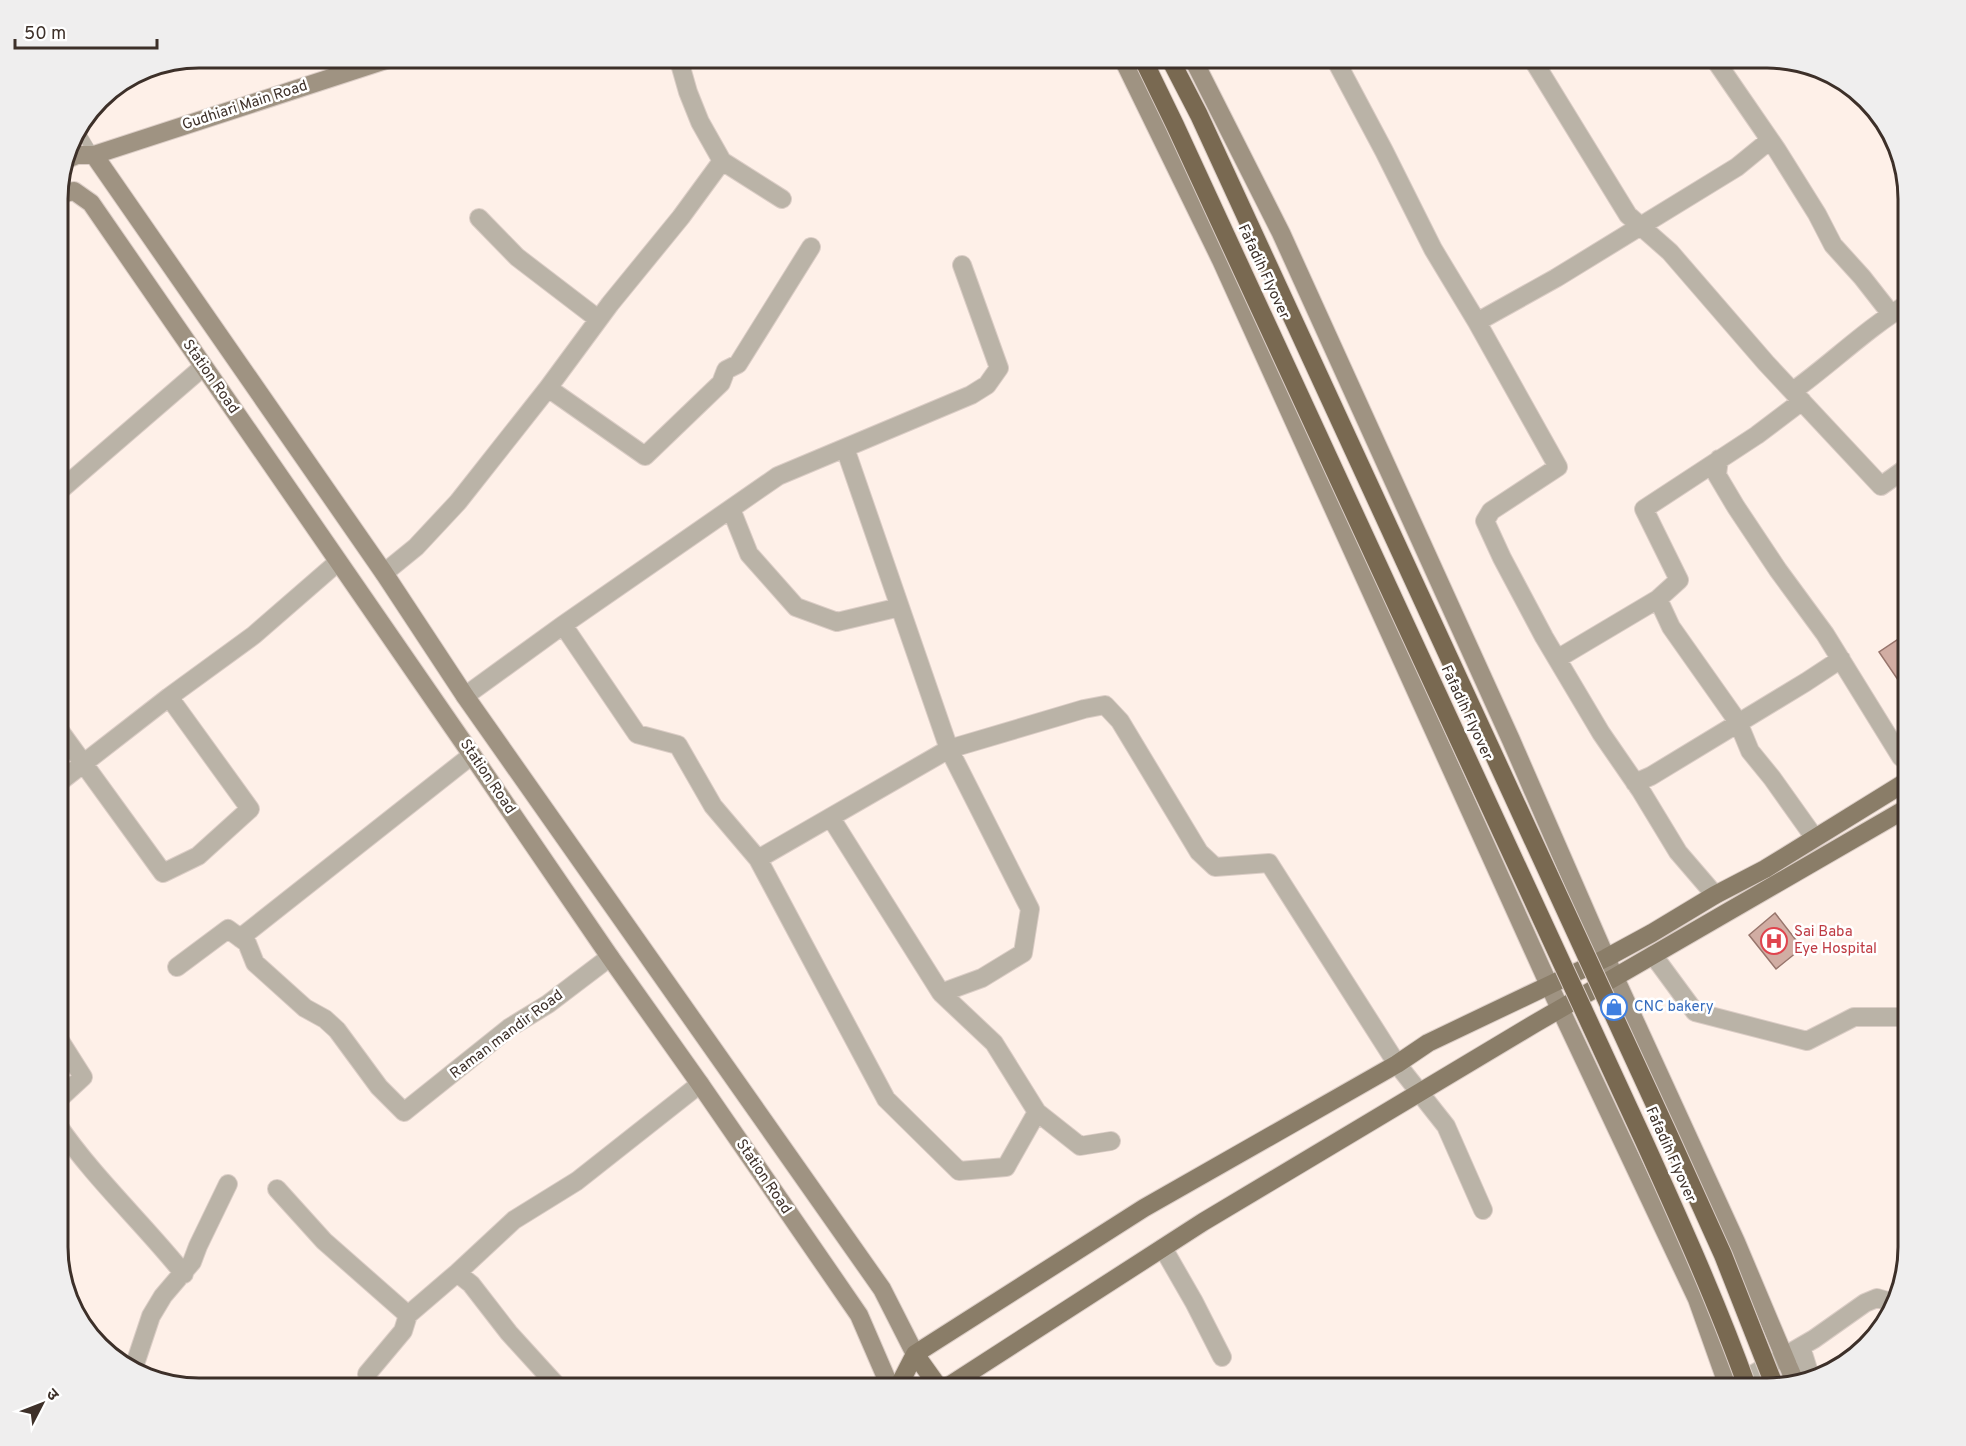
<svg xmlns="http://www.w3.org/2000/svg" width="1966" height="1446" viewBox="0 0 1966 1446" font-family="Overpass,'Noto Sans Devanagari',sans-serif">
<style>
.building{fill:#d1ada3;stroke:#97756c;stroke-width:1.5}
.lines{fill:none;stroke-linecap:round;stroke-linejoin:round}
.lane-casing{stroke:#dbcdc6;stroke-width:10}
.street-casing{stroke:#dbcdc6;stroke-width:20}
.secondary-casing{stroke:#dbcdc6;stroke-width:20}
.primary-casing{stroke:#dbcdc6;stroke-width:20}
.lane{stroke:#bab3a7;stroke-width:9}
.street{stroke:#bab3a7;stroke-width:18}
.secondary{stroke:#9f9382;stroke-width:18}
.primary{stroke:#8a7d68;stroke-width:18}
.highway-bridge-casing{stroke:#dbcdc6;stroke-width:20;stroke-linecap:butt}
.highway-bridge{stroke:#796951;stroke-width:18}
.labels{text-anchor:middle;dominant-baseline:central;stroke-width:5;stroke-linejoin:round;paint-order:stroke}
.street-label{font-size:15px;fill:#3d3029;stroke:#fff}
.health-label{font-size:15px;fill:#be3a42;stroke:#fff;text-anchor:start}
.shop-label{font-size:15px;fill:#366cbe;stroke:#fff;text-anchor:start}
.rim{fill:none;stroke:#3d3029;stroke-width:3}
</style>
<rect width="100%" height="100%" fill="#fef0e8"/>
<path class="building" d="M 1909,632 L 1909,696 L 1879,652 Z
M 1775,913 L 1802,948 L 1776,969 L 1749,935 Z"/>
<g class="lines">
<defs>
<path id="lane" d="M 78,128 L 94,155"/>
<path id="street" d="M 678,57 L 688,92 L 700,122 L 722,161 L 782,199
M 1334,57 L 1384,151 L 1433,249 L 1477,322 L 1558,467 L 1491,511 L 1485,521 L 1502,558 L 1544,637 L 1601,733 L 1641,791 L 1678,852 L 1715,895
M 1531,57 L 1628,215 L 1670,252 L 1766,363 L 1881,486 L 1909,466
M 1713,57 L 1777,150 L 1817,214 L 1833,245 L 1862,277 L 1891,314
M 479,218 L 517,257 L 598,319
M 1477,322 L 1556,278 L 1737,167 L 1770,140
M 548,388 L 645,456 L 721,383 L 726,370 L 738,364 L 811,247
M 1793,391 C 1832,363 1867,328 1909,303
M 1719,459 L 1717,475 L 1736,507 L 1778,570 L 1825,634 L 1901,757 L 1909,762
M 57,493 L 203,367
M 731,509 L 749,554 L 796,607 L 837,622 L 900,607
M 384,573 L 416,547 L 458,502 L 548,388 L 610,304 L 681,217 L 722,161
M 1658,599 L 1671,627 L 1738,722 L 1750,751 L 1772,778 L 1814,837
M 563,625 L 637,734 L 678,745 L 713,806 L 758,859 L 949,749 L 1084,709 L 1105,705 L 1120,721 L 1199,852 L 1215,867 L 1269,863 L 1397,1064 L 1446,1126 L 1483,1210
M 1557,659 L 1658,599 L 1679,580 L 1644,509 L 1757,435 L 1802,401
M 465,696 L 563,625 L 778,476 L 971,395 L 987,385 L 999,368 L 962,265
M 57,727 L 163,873 L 198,856 L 250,809 L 169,697
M 1635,783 L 1651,776 L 1806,682 L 1841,659
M 57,784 L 169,697 L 254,635 L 338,562
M 831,818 L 941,993 L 982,978 L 1023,953 L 1030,909 L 949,749 L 845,448
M 758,859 L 886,1099 L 959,1171 L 1006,1167 L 1037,1112 L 994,1043 L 941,993
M 240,938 L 472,755
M 1653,955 L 1695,1012 L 1807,1041 L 1854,1017 L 1909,1017
M 177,967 L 228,929 L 247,943 L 255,963 L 305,1008 L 325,1019 L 337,1030 L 379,1087 L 404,1112 L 509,1028 L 548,1004 L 610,957
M 57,1101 L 83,1077 L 57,1036
M 1037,1112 L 1080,1146 L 1111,1141
M 57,1124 C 94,1178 143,1223 184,1274
M 277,1189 L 324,1241 L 408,1315
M 1163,1248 L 1194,1302 L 1222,1357
M 457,1273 L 471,1284 L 509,1333 L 560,1389
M 1801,1347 L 1811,1379
M 134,1367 L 151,1316 L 163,1296 L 192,1262 L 198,1246 L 228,1184
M 367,1374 L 403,1331 L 408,1315 L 457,1273 L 514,1220 L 577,1181 L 700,1084
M 1731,1387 L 1814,1339 L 1865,1303 L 1877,1298 L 1891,1302"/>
<path id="secondary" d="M 1122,57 L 1221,260 L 1549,985 L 1697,1299 L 1729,1389
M 1192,57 L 1281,233 L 1511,740 L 1606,958 L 1736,1242 L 1795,1382
M 94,155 L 384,573 L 465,696 L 882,1289 L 915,1354
M 65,160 L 77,155 L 94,155 L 395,57
M 57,195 L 74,191 L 91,203 L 472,755 L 610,957 L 700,1084 L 859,1315 L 891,1389"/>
<path id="primary" d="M 915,1354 L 940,1389
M 897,1389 L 915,1354 L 1144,1208 L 1397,1064 L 1428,1043 L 1606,958 L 1652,933 L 1715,895 L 1765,869 L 1909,780
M 944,1389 L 1203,1222 L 1534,1024 L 1909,807"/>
</defs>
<use href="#lane" class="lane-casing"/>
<use href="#street" class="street-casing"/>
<use href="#secondary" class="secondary-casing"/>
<use href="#primary" class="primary-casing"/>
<use href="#lane" class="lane"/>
<use href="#street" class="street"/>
<use href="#secondary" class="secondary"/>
<use href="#primary" class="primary"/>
<defs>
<path id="highway-bridge" d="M 1142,57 L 1175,125 L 1644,1141 C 1681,1223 1718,1305 1748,1389
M 1169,57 L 1199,115 L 1667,1131 L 1723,1255 L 1775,1387"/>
</defs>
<use href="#highway-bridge" class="highway-bridge-casing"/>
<use href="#highway-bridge" class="highway-bridge"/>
</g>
<defs>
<symbol id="hospital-ring" viewBox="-11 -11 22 22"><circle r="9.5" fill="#fff" stroke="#e0444e" stroke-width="1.5"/><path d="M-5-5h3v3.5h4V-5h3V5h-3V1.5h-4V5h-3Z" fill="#e0444e"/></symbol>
<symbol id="shop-ring" viewBox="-11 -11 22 22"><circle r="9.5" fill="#fff" stroke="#3f7fe0" stroke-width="1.5"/><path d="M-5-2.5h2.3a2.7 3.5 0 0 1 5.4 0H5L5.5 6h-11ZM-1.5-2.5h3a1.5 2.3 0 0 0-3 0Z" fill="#3f7fe0"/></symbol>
</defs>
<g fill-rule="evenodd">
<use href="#hospital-ring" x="1759" y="926" width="30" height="30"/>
<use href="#shop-ring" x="1599" y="992" width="30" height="30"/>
</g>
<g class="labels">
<g class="street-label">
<text transform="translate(245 106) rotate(-18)">Gudhiari Main Road</text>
<text transform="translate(1263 272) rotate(65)">Fafadih Flyover</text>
<text transform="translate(210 377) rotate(55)">Station Road</text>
<text transform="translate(1466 713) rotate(65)">Fafadih Flyover</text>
<text transform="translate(487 777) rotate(56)">Station Road</text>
<text transform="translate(507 1035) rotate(-37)">Raman mandir Road</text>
<text transform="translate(1670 1155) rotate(66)">Fafadih Flyover</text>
<text transform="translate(763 1177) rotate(56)">Station Road</text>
</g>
<g class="health-label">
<text x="1794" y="932">Sai Baba<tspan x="1794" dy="17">Eye Hospital</tspan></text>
</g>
<g class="shop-label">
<text x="1634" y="1007">CNC bakery</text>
</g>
</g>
<path d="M0 0H1966V1446H0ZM199 68H1767A131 131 0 0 1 1898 199V1247A131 131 0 0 1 1767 1378H199A131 131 0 0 1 68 1247V199A131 131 0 0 1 199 68Z" fill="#efeeee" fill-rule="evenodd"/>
<path class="rim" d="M199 68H1767A131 131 0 0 1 1898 199V1247A131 131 0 0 1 1767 1378H199A131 131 0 0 1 68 1247V199A131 131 0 0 1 199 68Z"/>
<g transform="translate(42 1404) rotate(48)" stroke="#ffffff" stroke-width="4.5" paint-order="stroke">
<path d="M0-4.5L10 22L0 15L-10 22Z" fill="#3d3029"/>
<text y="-9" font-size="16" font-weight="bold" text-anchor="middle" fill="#3d3029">उ</text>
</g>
<path d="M15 39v9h142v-9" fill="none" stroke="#3d3029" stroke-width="3"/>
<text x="24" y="39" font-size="18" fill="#3d3029" stroke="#ffffff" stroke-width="4.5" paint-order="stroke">50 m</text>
</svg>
